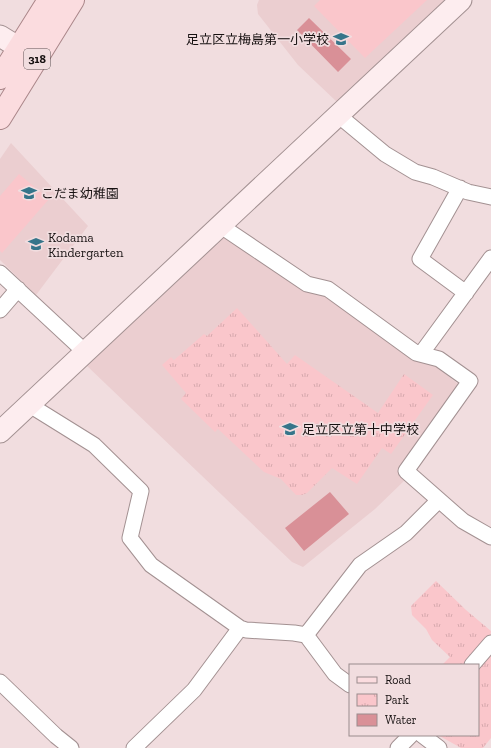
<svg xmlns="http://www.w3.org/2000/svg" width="491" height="748" viewBox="0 0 491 748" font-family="'Zilla Slab','Noto Sans JP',serif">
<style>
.built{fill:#ebced0}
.grass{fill:#fac6cb}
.park{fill:url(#park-tufts)}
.water{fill:#d99097}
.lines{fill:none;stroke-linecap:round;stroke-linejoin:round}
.street-casing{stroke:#a39192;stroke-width:17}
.secondary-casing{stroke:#a39192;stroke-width:23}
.primary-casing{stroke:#aa8689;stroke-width:24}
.street{stroke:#fff;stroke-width:15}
.secondary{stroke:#fdedef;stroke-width:21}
.primary{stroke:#fbdcdf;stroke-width:22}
.labels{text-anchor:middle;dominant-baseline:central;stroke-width:3.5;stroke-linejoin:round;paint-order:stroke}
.shield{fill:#f1dddf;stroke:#594f50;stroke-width:1}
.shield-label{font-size:12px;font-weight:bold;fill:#181212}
.poi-label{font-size:13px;fill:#181212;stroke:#f1dddf;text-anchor:start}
</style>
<defs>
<pattern id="park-tufts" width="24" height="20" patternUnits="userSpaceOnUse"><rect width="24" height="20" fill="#fac6cb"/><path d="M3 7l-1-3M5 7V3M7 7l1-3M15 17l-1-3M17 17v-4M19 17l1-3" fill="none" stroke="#d6a9ad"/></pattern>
</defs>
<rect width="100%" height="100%" fill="#f1dddf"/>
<path class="built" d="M 259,0 L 445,0 L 337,102 L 298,65 L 258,14 L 257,5 Z
M 11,143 L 88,226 L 36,295 L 0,260 L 0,159 Z
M 224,236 L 326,295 L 414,359 L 436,366 L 458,384 L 399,474 L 405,480 L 375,509 L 303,567 L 292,562 L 85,364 Z"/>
<path class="grass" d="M 320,0 L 427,0 L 365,58 L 314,6 Z
M 19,174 L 49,199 L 2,253 L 0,251 L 0,196 Z"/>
<path class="park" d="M 237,308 L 287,364 L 295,355 L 378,413 L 404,374 L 433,395 L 391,454 L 382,448 L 357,484 L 332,468 L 307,493 L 302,495 L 296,495 L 281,479 L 264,472 L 218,429 L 215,432 L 181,399 L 186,393 L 162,365 L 171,357 L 174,360 L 204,334 L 207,336 Z
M 436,581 L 466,610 L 491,631 C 491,643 472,657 464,665 L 442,665 L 450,657 L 432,640 L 426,629 L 412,615 L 411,606 Z
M 491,654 L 491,738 L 483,748 L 461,748 L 438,735 L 478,735 L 478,668 Z"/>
<path class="water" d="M 309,18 L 351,59 L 338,72 L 297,30 Z
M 330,492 L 349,514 L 304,551 L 285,528 Z"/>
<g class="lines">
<defs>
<path id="street" d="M 338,115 L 385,154 L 415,172 L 433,177 L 468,192 L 491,197
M 460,188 L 420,259 L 466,293
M 221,226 L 307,284 L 328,289 L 416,353 L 439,359 L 470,381 L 406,471 L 463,521 L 491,537
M 0,273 L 84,351
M 0,310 L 18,289
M 421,354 L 491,258
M 28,404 L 94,445 L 141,491 L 130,538 L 151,565 L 240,628
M 306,635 L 360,565 L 406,533 L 439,500
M 472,665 L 491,643
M 0,682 L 56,736 L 71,748
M 422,735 L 439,748
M 134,748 L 194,690 L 240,628 L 246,630 L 294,633 L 306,635 L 335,674 L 350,685
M 398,748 L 411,735"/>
<path id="secondary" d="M 0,36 L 34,57
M 0,432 L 461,0"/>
<path id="primary" d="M 0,78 L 49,0
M 0,118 L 73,0"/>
</defs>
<use href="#street" class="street-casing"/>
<use href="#secondary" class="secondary-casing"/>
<use href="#primary" class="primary-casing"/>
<use href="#street" class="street"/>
<use href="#secondary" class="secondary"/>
<use href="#primary" class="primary"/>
</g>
<defs>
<symbol id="school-bare" viewBox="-9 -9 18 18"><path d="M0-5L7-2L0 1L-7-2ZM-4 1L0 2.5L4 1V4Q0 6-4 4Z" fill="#36758a" stroke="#f1dddf" stroke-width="2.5" paint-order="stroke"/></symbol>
</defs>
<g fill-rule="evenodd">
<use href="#school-bare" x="330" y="28" width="22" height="22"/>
<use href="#school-bare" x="18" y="182" width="22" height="22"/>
<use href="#school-bare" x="25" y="233" width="22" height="22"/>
<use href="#school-bare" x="279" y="418" width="22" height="22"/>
</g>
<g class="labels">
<rect class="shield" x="24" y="49" width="26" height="20" rx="3"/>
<g class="shield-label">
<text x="37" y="59">318</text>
</g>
<g class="poi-label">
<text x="329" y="39" text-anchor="end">足立区立梅島第一小学校</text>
<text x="41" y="193">こだま幼稚園</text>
<text x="48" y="237">Kodama<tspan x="48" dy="15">Kindergarten</tspan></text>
<text x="302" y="429">足立区立第十中学校</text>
</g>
</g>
<rect x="349" y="664" width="130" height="72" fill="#f1dddf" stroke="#9a8c8d"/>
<rect x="357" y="677" width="20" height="6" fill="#fbdcdf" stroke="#9a8c8d"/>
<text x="385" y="684" font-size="12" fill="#181212">Road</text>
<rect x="357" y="694" width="20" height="12" fill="url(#park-tufts)" stroke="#9a8c8d"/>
<text x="385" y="704" font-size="12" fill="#181212">Park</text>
<rect x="357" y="714" width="20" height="12" fill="#d99097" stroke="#9a8c8d"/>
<text x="385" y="724" font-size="12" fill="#181212">Water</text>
</svg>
